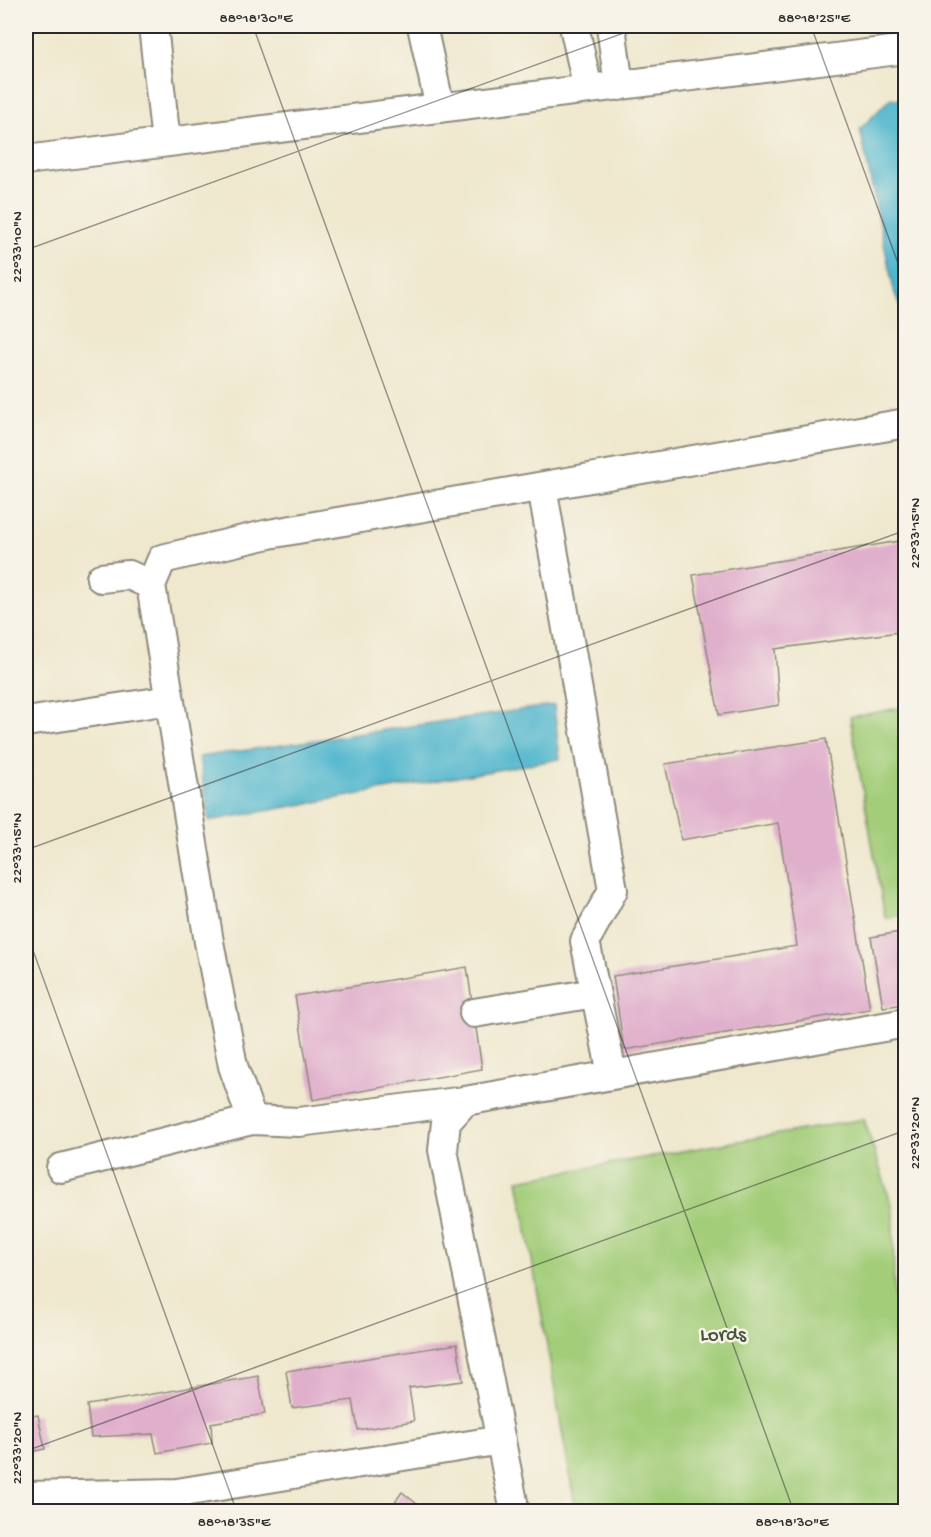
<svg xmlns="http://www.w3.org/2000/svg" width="931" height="1537" viewBox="0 0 931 1537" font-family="'Gochi Hand',sans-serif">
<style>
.green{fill:#a3cd79;stroke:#677c52;stroke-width:1.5}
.water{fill:#4fb6cd;stroke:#3d707c;stroke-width:1.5}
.building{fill:#e0afcc}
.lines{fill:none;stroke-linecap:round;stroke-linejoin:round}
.minor-casing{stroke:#8d8a7c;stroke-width:32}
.minor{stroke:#fff;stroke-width:28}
.ticks{fill:none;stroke:#2b2b2b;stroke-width:1.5;stroke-opacity:0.45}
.labels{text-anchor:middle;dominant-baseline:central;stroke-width:5;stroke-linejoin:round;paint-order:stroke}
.park-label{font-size:21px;fill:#49543e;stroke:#f7f3e8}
.neatline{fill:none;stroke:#2b2b2b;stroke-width:2}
.ticks-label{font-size:15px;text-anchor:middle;fill:#2b2b2b}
</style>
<rect width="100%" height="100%" fill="#f7f3e8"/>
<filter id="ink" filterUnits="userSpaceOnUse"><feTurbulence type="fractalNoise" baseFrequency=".0167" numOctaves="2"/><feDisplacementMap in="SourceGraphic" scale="12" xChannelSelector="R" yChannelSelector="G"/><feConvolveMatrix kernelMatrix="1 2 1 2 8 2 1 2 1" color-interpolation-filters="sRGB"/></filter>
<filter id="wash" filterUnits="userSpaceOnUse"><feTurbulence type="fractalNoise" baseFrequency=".008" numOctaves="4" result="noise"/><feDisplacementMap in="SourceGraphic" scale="24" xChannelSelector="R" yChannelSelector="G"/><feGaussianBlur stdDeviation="1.35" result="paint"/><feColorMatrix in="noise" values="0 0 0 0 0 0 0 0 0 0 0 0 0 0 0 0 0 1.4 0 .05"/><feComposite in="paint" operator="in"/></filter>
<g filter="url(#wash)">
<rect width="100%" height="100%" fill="#efe8ce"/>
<path class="green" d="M 905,707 L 905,915 L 885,918 L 850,717 Z
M 864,1119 L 893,1209 L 894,1293 L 906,1352 L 905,1511 L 576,1511 L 518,1180 Z"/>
<path class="water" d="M 891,98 L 905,101 L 905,318 L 894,291 L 860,129 Z
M 554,705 L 560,759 L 209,821 L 199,757 Z"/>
<g id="blocks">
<path class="building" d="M 906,540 L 906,631 L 775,649 L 779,705 L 719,715 L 693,575 Z
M 826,739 L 870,1009 L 624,1050 L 613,976 L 797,946 L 778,823 L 681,840 L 665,764 Z
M 906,931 L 906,1004 L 883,1007 L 871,937 Z
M 467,967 L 482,1069 L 313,1100 L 295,996 Z
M 457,1344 L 463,1381 L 409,1388 L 414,1421 L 358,1430 L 353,1400 L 292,1408 L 286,1371 Z
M 258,1376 L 265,1414 L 211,1423 L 212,1443 L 157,1453 L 153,1434 L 91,1437 L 87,1405 Z
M 38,1415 L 45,1449 L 26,1453 L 26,1417 Z
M 402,1492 L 427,1512 L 388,1512 Z"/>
</g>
</g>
<g filter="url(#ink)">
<use href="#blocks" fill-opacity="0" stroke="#8d8a7c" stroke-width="1.5"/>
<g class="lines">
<defs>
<path id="minor" d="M 153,26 L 166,142
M 422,26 L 440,108
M 574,26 L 588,89
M 611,26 L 619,86
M 26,160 L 906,49
M 542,487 L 613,890 L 585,941 L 612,1074
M 101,578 L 129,575 L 151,585 L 209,942 L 233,1066 L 252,1120 L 299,1122 L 465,1101
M 151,585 L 162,559 L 269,534 L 906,423
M 26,722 L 170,700
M 474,1013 L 595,993
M 61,1168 L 252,1120
M 26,1496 L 177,1493 L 501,1440
M 515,1512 L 443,1150 L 446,1122 L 465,1101 L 906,1023"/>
</defs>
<use href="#minor" class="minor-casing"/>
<use href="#minor" class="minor"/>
</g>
</g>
<path class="ticks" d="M 253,26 L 794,1512M 811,26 L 906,285M 26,250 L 643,26M 26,850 L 906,530M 26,931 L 237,1512M 26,1451 L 906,1130"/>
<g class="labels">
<g class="park-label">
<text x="723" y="1336">Lords</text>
</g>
</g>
<rect width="931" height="1537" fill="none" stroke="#f7f3e8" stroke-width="66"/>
<rect x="33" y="33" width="865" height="1471" class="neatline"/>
<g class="ticks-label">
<text x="256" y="22">88°18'30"E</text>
<text x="814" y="22">88°18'25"E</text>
<text transform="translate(16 247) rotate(-90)" y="5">22°33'10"N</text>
<text transform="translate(914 533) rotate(-90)" y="5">22°33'15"N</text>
<text transform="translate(16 848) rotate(-90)" y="5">22°33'15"N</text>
<text transform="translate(914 1133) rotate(-90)" y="5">22°33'20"N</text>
<text transform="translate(16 1448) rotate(-90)" y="5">22°33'20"N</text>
<text x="234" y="1526">88°18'35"E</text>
<text x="792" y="1526">88°18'30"E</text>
</g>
</svg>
